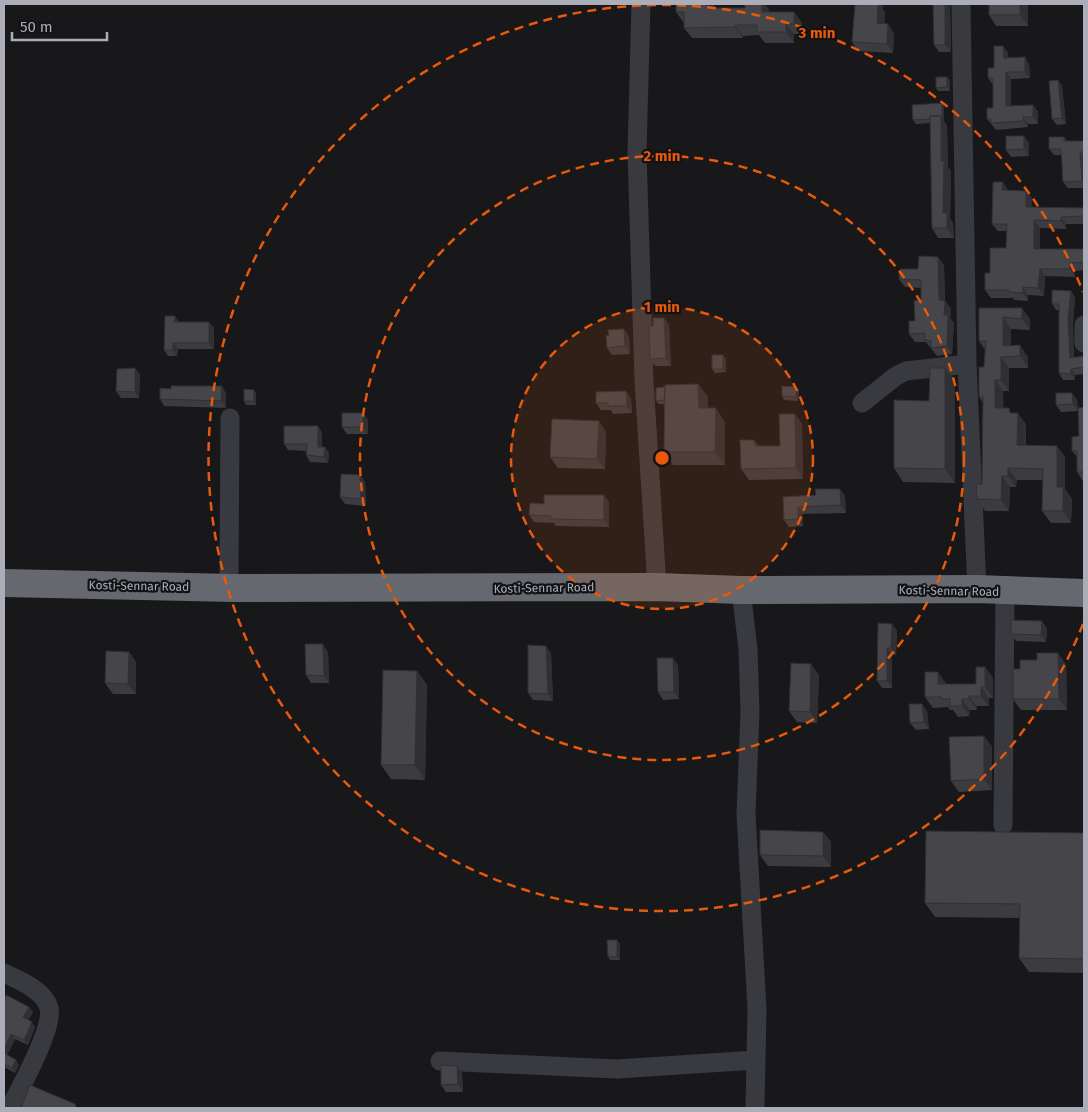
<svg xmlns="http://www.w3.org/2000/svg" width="1088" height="1112" viewBox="0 0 1088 1112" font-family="'Fira Sans',sans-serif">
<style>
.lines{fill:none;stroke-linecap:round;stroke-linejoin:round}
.minor{stroke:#393a3f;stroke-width:19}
.highway{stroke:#66686f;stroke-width:28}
.wall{fill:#3b3b40}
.shaded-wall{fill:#303034}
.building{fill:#45454a;stroke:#303034}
.ring{fill:none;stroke:#e8590c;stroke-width:2.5;stroke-dasharray:9 6}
.labels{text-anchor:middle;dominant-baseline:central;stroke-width:4.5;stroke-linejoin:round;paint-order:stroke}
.street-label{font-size:12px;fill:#abaeb9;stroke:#131315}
.centre{fill:#e8590c;stroke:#131315;stroke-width:2.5}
.ring-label{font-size:15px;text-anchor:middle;font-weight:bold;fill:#e8590c;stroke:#131315;stroke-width:4.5;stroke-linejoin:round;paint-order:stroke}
</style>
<rect width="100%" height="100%" fill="#18181a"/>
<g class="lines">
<path class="minor" d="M 641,4 L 637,152 L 644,381 L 657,587
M 961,4 L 967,364 L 977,589
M 1084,325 L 1084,343
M 862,403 L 896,376 L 906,371 L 967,364
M 230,418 L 229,575 L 234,588
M 741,590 L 748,649 L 750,712 L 746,814 L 757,1009 L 755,1108
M 1003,825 L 1005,591
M 4,973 C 19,980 44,990 49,1008 C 54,1028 20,1088 10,1108
M 440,1061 L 617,1069 L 756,1060"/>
<path class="highway" d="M 4,583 L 234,588 L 657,587 L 741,590 L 977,589 L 1084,593"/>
</g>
<path class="wall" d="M 714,4 L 714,8 L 745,8 L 765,4 L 769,10 L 769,12 L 794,12 L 802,23 L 802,34 L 794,34 L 794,43 L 765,43 L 759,35 L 743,36 L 743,38 L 692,38 L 684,28 L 684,23 L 676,12 Z
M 933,4 L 949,4 L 950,5 L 951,52 L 939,52 L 934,45 Z
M 1028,4 L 1028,26 L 996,26 L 989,15 Z
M 883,10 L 885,12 L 884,24 L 888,24 L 894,34 L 893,53 L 858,51 L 852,42 Z
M 1003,46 L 1008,53 L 1008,58 L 1029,64 L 1030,78 L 1011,79 L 1011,106 L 1033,105 L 1038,112 L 1038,124 L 1028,124 L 1028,127 L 996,130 L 987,119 L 993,108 L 993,85 L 988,78 Z
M 950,80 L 950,91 L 938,91 L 936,88 Z
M 1058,80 L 1062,86 L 1066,124 L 1057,125 L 1052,119 Z
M 942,103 L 944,107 L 944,121 L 947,126 L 948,167 L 951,171 L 950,218 L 953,223 L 954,238 L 938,238 L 932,228 L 930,123 L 916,124 L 913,120 Z
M 1024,136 L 1029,143 L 1029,156 L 1011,157 L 1006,150 Z
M 1064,137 L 1067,141 L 1084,141 L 1084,188 L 1068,188 L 1063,182 L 1062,155 L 1054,155 L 1049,149 Z
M 1008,190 L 1026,191 L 1032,198 L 1031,207 L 1084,208 L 1084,224 L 1066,224 L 1066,229 L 1040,228 L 1040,249 L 1084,249 L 1084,270 L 1075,271 L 1075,277 L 1045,276 L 1044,296 L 1028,295 L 1028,301 L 1014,300 L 1013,298 L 991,298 L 985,290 L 990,273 L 1006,248 L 1007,231 L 998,231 L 992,224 Z
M 938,257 L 944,265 L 945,301 L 951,309 L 950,318 L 954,323 L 952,354 L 937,356 L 926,342 L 915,342 L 909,334 L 915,321 L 921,299 L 921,288 L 905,287 L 899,279 Z
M 1075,297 L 1073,325 L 1074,357 L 1084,356 L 1084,374 L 1075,375 L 1075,380 L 1063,380 L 1059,373 L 1059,310 L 1056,310 L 1052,304 Z
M 979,308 L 1030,319 L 1030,330 L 1011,329 L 1011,345 L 1028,357 L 1028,368 L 1009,368 L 1009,391 L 1003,391 L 1003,408 L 1012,413 L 1026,424 L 1026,445 L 1057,446 L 1065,457 L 1065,489 L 1072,499 L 1071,523 L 1051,523 L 1042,511 L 1043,480 L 1017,480 L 1016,487 L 1010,487 L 1009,511 L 985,511 L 977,499 L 982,484 L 983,403 L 979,397 L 984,367 L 985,350 L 979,341 Z
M 664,318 L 669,325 L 671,366 L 655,366 L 650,359 L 653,326 Z
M 179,322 L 214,328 L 214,349 L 178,349 L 177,356 L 168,356 L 164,350 Z
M 629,336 L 630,354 L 612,355 L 607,348 Z
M 723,355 L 726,359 L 726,372 L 715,373 L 712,369 Z
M 945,368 L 955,382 L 955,483 L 903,482 L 894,468 Z
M 140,374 L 139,398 L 121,398 L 116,391 Z
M 698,384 L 708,397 L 708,408 L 725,422 L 725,465 L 673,465 L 664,452 L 664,404 L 659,404 L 656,401 L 665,387 Z
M 254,390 L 256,393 L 256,405 L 246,405 L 244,401 Z
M 799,390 L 798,401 L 784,400 L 782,396 Z
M 626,391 L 631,399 L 632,413 L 613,414 L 611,410 L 601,410 L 596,403 Z
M 226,393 L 226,408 L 164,406 L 160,399 Z
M 1072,393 L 1077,400 L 1078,411 L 1061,412 L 1056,405 Z
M 1084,407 L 1084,483 L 1077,472 L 1077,457 L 1072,451 L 1079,436 Z
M 363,413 L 368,420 L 368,434 L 347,434 L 342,427 Z
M 795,414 L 802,424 L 803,479 L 749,480 L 741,469 L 754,440 L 759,446 L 780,446 Z
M 599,421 L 606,432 L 605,469 L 558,468 L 550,457 Z
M 318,426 L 322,433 L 322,447 L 325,447 L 329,453 L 328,463 L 310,462 L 306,455 L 306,451 L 288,450 L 284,444 Z
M 360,475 L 365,482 L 366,506 L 345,504 L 340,497 Z
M 840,489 L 845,496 L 846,513 L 803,514 L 803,526 L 789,527 L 784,520 L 783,497 L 816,495 Z
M 609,502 L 609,527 L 556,526 L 554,523 L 534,522 L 529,515 L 544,504 Z
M 1042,621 L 1047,629 L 1046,642 L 1016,641 L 1011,634 Z
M 892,624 L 897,631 L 896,655 L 892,655 L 892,688 L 882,688 L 877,681 Z
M 129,652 L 136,662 L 136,694 L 113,694 L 105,683 Z
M 328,652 L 329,683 L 311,683 L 306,675 Z
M 551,653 L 553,701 L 533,700 L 528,693 Z
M 1066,664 L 1067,710 L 1021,710 L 1013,699 L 1020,669 Z
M 678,665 L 679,699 L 663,700 L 658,692 Z
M 985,667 L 993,678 L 993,698 L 989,698 L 989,706 L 976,706 L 977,710 L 970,710 L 969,716 L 958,717 L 953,710 L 950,710 L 948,707 L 933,708 L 925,697 L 946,683 L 946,684 L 976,684 Z
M 417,671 L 427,685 L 425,780 L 391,779 L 381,765 Z
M 819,675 L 817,723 L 797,722 L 789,711 Z
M 922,704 L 927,711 L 929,729 L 916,730 L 910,723 Z
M 992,746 L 992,790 L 959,792 L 951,781 Z
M 823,832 L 831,842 L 831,867 L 768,866 L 760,855 Z
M 1084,833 L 1084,973 L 1029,972 L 1019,958 L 1020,918 L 935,917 L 925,903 Z
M 620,944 L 620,960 L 610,960 L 608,957 Z
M 4,1002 L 29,1007 L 33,1012 L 28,1020 L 35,1027 L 28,1045 L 15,1039 L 7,1055 L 16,1060 L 19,1065 L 15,1073 L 4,1067 Z
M 457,1066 L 462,1073 L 463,1092 L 446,1092 L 441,1085 Z"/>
<path class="shaded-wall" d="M 707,4 L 714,4 L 714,19 L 707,8 Z
M 761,4 L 765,4 L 769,10 L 769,23 L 762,12 Z
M 877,4 L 883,4 L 883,10 L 885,12 L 884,33 L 877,23 Z
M 945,4 L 949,4 L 950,5 L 951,52 L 945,45 Z
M 1020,4 L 1028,4 L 1028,26 L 1020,15 Z
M 794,12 L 802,23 L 802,34 L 794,24 Z
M 786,24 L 794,34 L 794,43 L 786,32 Z
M 888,24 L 894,34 L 893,53 L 887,44 Z
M 735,25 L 743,36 L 743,38 L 735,27 Z
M 1003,46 L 1008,53 L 1009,65 L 1004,58 Z
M 1025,57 L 1029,64 L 1030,78 L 1025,72 Z
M 1006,72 L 1011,79 L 1011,113 L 1006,106 Z
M 947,77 L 950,80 L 950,91 L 947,87 Z
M 1058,80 L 1062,86 L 1066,124 L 1062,118 Z
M 942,103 L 944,107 L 944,121 L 947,126 L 948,167 L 951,171 L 950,218 L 953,223 L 954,238 L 947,228 L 943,213 L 941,116 Z
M 1033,105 L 1038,112 L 1038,124 L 1033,117 Z
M 1023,117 L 1028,124 L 1028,127 L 1024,121 Z
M 1024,136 L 1029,143 L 1029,156 L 1024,149 Z
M 1080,152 L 1084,157 L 1084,183 L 1082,181 Z
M 1003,182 L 1008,190 L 1008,198 L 1002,190 Z
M 1026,191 L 1032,198 L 1031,214 L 1026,207 Z
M 1061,217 L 1066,224 L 1066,229 L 1061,221 Z
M 1034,220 L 1040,228 L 1040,256 L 1034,249 Z
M 938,257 L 944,265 L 945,305 L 945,301 L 951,309 L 950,318 L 954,323 L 952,354 L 947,346 L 944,315 L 939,300 Z
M 1070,263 L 1075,271 L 1075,277 L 1070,269 Z
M 1040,269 L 1045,276 L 1044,296 L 1038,288 Z
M 1023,287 L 1028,295 L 1028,301 L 1023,293 Z
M 1071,291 L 1075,297 L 1073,325 L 1074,364 L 1070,358 L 1068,319 Z
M 1022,308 L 1030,319 L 1030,330 L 1022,319 Z
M 175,316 L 179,322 L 174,322 Z
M 1003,317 L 1011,329 L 1011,357 L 1003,346 Z
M 664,318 L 669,325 L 671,366 L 666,358 Z
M 209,322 L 214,328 L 214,349 L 209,343 Z
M 624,329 L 629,336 L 630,354 L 625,346 Z
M 173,343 L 178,349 L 177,356 L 173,350 Z
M 1020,345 L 1028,357 L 1028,368 L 1020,356 Z
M 723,355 L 726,359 L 726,372 L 723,369 Z
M 1001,357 L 1009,368 L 1009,391 L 1001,380 Z
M 135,368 L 140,374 L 139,398 L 135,392 Z
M 945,368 L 955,382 L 955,483 L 945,469 Z
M 1071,369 L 1075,375 L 1075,380 L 1071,374 Z
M 995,380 L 1003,391 L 1004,420 L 995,408 Z
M 698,384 L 708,397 L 708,421 L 699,408 Z
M 222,386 L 226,393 L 226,408 L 221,401 Z
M 796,387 L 799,390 L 798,401 L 796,397 Z
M 254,390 L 256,393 L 256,405 L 254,401 Z
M 626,391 L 631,399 L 632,413 L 627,406 Z
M 1072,393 L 1077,400 L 1078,411 L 1073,404 Z
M 716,408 L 725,422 L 725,465 L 715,452 Z
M 363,413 L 368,420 L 368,434 L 363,427 Z
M 1018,413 L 1026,424 L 1025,456 L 1017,445 Z
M 795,414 L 802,424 L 803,479 L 796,468 Z
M 599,421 L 606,432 L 605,469 L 597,459 Z
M 318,426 L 322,433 L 322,453 L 318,447 Z
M 754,440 L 762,451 L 755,446 Z
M 1057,446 L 1065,457 L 1065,489 L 1072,499 L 1071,523 L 1063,511 L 1057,487 Z
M 325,447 L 329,453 L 328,463 L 324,457 Z
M 1008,468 L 1017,480 L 1016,487 L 1008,476 Z
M 360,475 L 365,482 L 366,506 L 361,499 Z
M 1002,476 L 1010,487 L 1009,511 L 1001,500 Z
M 840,489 L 845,496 L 846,513 L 841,505 Z
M 604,495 L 609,502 L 609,527 L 604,520 Z
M 798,507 L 803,514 L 803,526 L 798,519 Z
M 1042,621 L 1047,629 L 1046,642 L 1041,635 Z
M 892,624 L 897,631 L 896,655 L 891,648 Z
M 323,644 L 328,652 L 329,683 L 324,676 Z
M 546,646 L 551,653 L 553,701 L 548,694 Z
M 887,648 L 892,655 L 892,688 L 887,681 Z
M 129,652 L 136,662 L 136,694 L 128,684 Z
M 1058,653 L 1066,664 L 1067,710 L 1059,699 Z
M 673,658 L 678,665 L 679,699 L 674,692 Z
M 811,664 L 819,675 L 817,723 L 810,712 Z
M 985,667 L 993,678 L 993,698 L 985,687 Z
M 417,671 L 427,685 L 425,780 L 415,765 Z
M 938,672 L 946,683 L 946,695 L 938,684 Z
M 981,687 L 989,698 L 989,706 L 981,696 Z
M 969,696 L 976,706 L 977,710 L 969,699 Z
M 962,699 L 970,710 L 969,716 L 962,706 Z
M 922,704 L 927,711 L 929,729 L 924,722 Z
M 984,736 L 992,746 L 992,790 L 984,779 Z
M 823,832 L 831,842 L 831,867 L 823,856 Z
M 617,940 L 620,944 L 620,960 L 617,957 Z
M 29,1007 L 33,1012 L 27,1022 L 23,1017 Z
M 32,1022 L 35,1027 L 28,1045 L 24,1040 Z
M 11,1034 L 15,1039 L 5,1057 L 4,1055 L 4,1049 Z
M 16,1060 L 19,1065 L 15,1073 L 12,1068 Z
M 457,1066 L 462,1073 L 463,1092 L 458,1084 Z"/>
<path class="building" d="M 676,4 L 707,4 L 707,8 L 745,8 L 745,4 L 762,4 L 762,12 L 794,12 L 794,24 L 786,24 L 786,32 L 757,32 L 757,25 L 735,25 L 735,27 L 684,28 L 684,12 L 676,12 Z
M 858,4 L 878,4 L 877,23 L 888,24 L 887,44 L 852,42 L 855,5 L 858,5 Z
M 933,4 L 945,4 L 945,45 L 934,45 Z
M 989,4 L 1020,4 L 1020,15 L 989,15 Z
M 994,46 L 1003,46 L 1004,58 L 1025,57 L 1025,72 L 1006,72 L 1006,106 L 1033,105 L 1033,117 L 1023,117 L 1024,121 L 991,123 L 991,119 L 987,119 L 987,108 L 993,108 L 993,78 L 988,78 L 988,68 L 994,68 Z
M 936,77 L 947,77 L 947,87 L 936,88 Z
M 1058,80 L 1062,118 L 1052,119 L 1049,81 Z
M 942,103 L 942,118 L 941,116 L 930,116 L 930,119 L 913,120 L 912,105 Z
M 930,116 L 941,116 L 941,161 L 944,161 L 943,213 L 947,213 L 947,228 L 932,228 Z
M 1006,136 L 1024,136 L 1024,149 L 1006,150 Z
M 1049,137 L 1064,137 L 1064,141 L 1084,141 L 1084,152 L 1080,152 L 1082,181 L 1063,182 L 1061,149 L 1049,149 Z
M 993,182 L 1003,182 L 1002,190 L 1026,191 L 1026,207 L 1084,208 L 1084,216 L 1061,217 L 1061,221 L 1034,220 L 1034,249 L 1084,249 L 1084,262 L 1070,263 L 1070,269 L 1040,269 L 1038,288 L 1023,287 L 1023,293 L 1009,292 L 1009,290 L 985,290 L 985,273 L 990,273 L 990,248 L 1006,248 L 1007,224 L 992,224 Z
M 919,256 L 938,257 L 939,300 L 945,301 L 944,315 L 948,315 L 947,346 L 931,348 L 931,341 L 925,340 L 925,333 L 909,334 L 909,321 L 915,321 L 914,301 L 921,299 L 921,280 L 899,279 L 900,269 L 918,269 Z
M 1052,290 L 1071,291 L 1068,319 L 1070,358 L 1084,356 L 1084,367 L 1071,369 L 1071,374 L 1059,373 L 1059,304 L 1052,304 Z
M 979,308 L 1022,308 L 1022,319 L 1003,317 L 1003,346 L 1020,345 L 1020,356 L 1001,357 L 1001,380 L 995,380 L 995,408 L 1009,408 L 1010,413 L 1018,413 L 1017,445 L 1057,446 L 1057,487 L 1063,487 L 1063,511 L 1042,511 L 1043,469 L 1008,468 L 1008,476 L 1002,476 L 1001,500 L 977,499 L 976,484 L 982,484 L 983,397 L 979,397 L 979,367 L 984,367 L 986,341 L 979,341 Z
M 165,316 L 175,316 L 174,322 L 209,322 L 209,343 L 173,343 L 173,350 L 164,350 Z
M 653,318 L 664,318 L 666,358 L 650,359 L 649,326 L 653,326 Z
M 624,329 L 625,346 L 607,348 L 606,336 L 609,335 L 608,330 Z
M 712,355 L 723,355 L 723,369 L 712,369 Z
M 135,368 L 135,392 L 116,391 L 117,369 Z
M 930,368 L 945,368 L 945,469 L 894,468 L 894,400 L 929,401 Z
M 698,384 L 699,408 L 716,408 L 715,452 L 664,452 L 665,385 Z
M 171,386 L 222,386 L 221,401 L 160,399 L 160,388 L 171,389 Z
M 782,386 L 796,387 L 796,397 L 782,396 Z
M 665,387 L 664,400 L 656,401 L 656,388 Z
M 244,389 L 254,390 L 254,401 L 244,401 Z
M 626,391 L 627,406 L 608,406 L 608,403 L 596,403 L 596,392 Z
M 1056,393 L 1072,393 L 1073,404 L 1056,405 Z
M 1084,407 L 1084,472 L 1077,472 L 1077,451 L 1072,451 L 1072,437 L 1079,436 L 1078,408 Z
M 342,413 L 363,413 L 363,427 L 342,427 Z
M 779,414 L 795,414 L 796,468 L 741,469 L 740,440 L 754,440 L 755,446 L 780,446 Z
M 552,419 L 599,421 L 597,459 L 550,457 Z
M 284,426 L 318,426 L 318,447 L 325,447 L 324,457 L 306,455 L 307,444 L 284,444 Z
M 341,474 L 360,475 L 361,499 L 340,497 Z
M 815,489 L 840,489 L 841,505 L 798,507 L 798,519 L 784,520 L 783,497 L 816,495 Z
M 544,495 L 604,495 L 604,520 L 551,519 L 551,516 L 529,515 L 530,503 L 544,504 Z
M 1011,620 L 1042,621 L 1041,635 L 1011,634 Z
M 878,623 L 892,624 L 891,648 L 887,648 L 887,681 L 877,681 Z
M 305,644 L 323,644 L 324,676 L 306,675 Z
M 528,645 L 546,646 L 548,694 L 528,693 Z
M 106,651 L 129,652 L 128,684 L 105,683 Z
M 1037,653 L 1058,653 L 1059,699 L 1013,699 L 1013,669 L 1020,669 L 1020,660 L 1037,660 Z
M 657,658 L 673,658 L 674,692 L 658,692 Z
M 791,663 L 811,664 L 810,712 L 789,711 Z
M 976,667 L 985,667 L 985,687 L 981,687 L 981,696 L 969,696 L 969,699 L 962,699 L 962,706 L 950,706 L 950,699 L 942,699 L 942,697 L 925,697 L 925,672 L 938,672 L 938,684 L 976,684 Z
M 383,670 L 417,671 L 415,765 L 381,765 Z
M 909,704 L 922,704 L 924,722 L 910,723 Z
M 984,736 L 984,779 L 951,781 L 949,737 Z
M 760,830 L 823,832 L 823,856 L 760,855 Z
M 926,831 L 1084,833 L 1084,959 L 1019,958 L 1020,904 L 925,903 Z
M 607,940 L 617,940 L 617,957 L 608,957 Z
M 6,995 L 29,1007 L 23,1017 L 32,1022 L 24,1040 L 11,1034 L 4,1049 L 4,1002 Z
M 4,1053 L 16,1060 L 12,1068 L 4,1064 Z
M 441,1065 L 457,1066 L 458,1084 L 441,1085 Z
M 30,1085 L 75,1104 L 76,1107 L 76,1108 L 21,1108 Z"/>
<circle cx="662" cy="458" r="151" fill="#e8590c" fill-opacity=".12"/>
<g class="ring">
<circle cx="662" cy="458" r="151"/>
<circle cx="662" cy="458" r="302"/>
<path d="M1083 624A453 453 0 1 1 1083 292"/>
</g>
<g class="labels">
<g class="street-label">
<text transform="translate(139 586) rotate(1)">Kosti-Sennar Road</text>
<text transform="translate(544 588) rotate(-1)">Kosti-Sennar Road</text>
<text transform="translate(949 591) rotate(1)">Kosti-Sennar Road</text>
</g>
</g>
<circle cx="662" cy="458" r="8" class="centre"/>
<g class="ring-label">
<text x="817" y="38">3 min</text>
<text x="662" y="161">2 min</text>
<text x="662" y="312">1 min</text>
</g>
<rect width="1088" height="1112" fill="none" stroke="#abaeb9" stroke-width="10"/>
<path d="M12 32v8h95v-8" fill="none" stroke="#abaeb9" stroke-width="2.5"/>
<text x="20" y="32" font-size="15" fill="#abaeb9" stroke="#131315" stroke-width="4" paint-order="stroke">50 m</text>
</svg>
